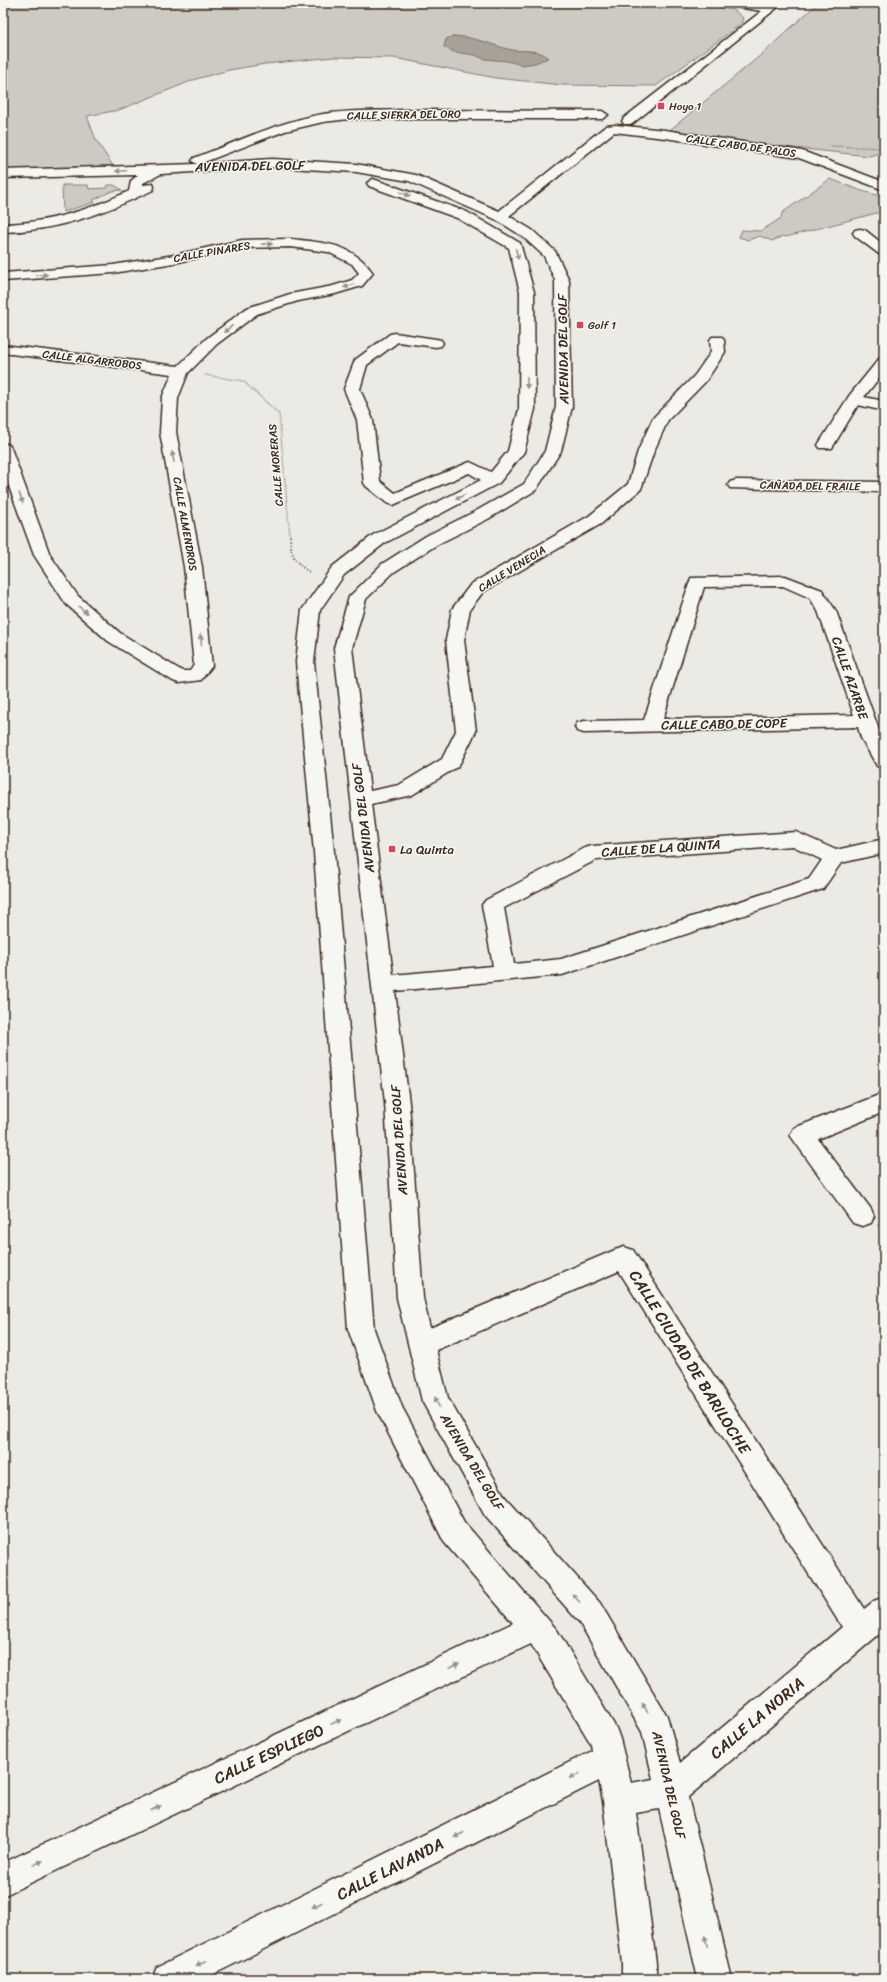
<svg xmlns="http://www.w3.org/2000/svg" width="887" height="1982" viewBox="0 0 887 1982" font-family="Sriracha,sans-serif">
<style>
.green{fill:#cdcac4;stroke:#847a71}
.water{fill:#a8a198;stroke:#7c7167}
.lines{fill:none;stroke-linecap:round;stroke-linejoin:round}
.street-casing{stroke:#3b2a1e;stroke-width:3}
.path-far1{stroke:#3b2a1e;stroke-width:1.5;stroke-dasharray:0.5 1.5;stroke-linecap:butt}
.path{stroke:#3b2a1e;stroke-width:2;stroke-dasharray:1 2.5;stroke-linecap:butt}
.street{fill:#f6f6f2;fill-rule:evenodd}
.oneway{fill:#989088}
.poi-dot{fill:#d1495b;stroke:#f6f6f2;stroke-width:1.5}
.labels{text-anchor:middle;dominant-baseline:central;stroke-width:3;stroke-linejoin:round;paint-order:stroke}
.far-poi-label{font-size:11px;fill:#3b2a1e;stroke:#f6f6f2;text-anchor:start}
.far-street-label{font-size:11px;fill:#3b2a1e;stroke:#f6f6f2}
.street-label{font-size:13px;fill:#3b2a1e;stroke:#f6f6f2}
.poi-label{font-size:13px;fill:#3b2a1e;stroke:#f6f6f2;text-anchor:start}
.near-street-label{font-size:16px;fill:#3b2a1e;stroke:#f6f6f2}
</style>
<rect width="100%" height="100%" fill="#ebeae5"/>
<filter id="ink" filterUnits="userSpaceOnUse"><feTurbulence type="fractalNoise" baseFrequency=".025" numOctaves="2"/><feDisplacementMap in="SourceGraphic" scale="8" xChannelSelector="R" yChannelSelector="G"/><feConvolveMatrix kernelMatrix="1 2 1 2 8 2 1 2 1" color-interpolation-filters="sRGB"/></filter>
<g filter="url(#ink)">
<path class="green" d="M 3,3 L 495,3 L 530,5 L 705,5 L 734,10 L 743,18 L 741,24 L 656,86 L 562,85 L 496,78 L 394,58 L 334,57 L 265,64 L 229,70 L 196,79 L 119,110 L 87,116 L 96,140 L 113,166 L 3,170 Z
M 818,3 L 884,3 L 884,152 L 869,156 L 665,134 L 761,55 Z
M 830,179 L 862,191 L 884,197 L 884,211 L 786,237 L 783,236 L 772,241 L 760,236 L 748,240 L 739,237 L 742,230 L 761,231 L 781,218 L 782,213 Z
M 62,185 L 88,185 L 89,189 L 107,188 L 108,185 L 114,185 L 122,190 L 112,191 L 93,200 L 95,202 L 63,212 Z"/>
<path class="water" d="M 454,36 C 476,37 491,45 512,50 C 523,52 540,48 548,58 L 535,63 L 522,65 L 507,61 L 484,59 L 475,55 L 454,52 L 444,47 L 446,39 Z"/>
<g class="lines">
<defs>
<path id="street" d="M 725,3 L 769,5 L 783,3 L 632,124 L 624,124 L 622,121 L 624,118 L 762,11 L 730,6 Z
M 402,110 L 602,111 L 608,115 L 602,119 L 349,119 L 323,122 L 285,131 L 199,164 L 272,159 L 356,164 L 416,175 L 499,211 L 606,126 L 616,125 L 665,130 L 802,151 L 884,182 L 884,190 L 799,158 L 665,138 L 614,132 L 509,216 L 532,230 L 555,251 L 569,280 L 572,407 L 561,451 L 536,490 L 488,519 L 438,544 L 394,572 L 366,599 L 352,648 L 370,791 L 399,785 L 442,759 L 456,731 L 446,640 L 452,609 L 471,584 L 589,516 L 628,484 L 638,451 L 653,418 L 695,375 L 711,352 L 710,340 L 712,337 L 722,337 L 724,340 L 725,352 L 706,381 L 668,420 L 654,451 L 641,489 L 601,524 L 483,592 L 470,609 L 464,640 L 476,731 L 460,763 L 457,767 L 412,795 L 371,804 L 393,975 L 493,966 L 482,905 L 486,900 L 585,848 L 592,846 L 796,832 L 836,850 L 884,839 L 884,853 L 841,863 L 823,889 L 562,975 L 395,991 L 409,1103 L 423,1298 L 430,1328 L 615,1250 L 624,1247 L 633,1250 L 864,1609 L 874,1601 L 884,1597 L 884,1630 L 688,1797 L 732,1979 L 698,1979 L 659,1809 L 636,1813 L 656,1963 L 656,1979 L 622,1979 L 622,1963 L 603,1801 L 599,1781 L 204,1979 L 152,1979 L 157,1967 L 592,1751 L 591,1744 L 531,1644 L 3,1896 L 3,1863 L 513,1623 L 444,1542 L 377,1411 L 348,1329 L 314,852 L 296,662 L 302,610 L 332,567 L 373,535 L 481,480 L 469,473 L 393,505 L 387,503 L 366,486 L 364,483 L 357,420 L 344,389 L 355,360 L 390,334 L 395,333 L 436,339 L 441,340 L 443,343 L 441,346 L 436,347 L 398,342 L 367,365 L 360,389 L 373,420 L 380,481 L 395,493 L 470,462 L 491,472 L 508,451 L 519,409 L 520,292 L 509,248 L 457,218 L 369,186 L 367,183 L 373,179 L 467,212 L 520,243 L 534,292 L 535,409 L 524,452 L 499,483 L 385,543 L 344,575 L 320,610 L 314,662 L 334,852 L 374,1329 L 402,1407 L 464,1522 L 557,1630 L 616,1728 L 620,1739 L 631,1783 L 653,1779 L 642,1732 L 580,1623 L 485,1515 L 422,1401 L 397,1298 L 385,1103 L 334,648 L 349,597 L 382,564 L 426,536 L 476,511 L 524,484 L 545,451 L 556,407 L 555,280 L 544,256 L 522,236 L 495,219 L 409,181 L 356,172 L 272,167 L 161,174 L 143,183 L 143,185 L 153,184 L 154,187 L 153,190 C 105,213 57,231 3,232 L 3,224 C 48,223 89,210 129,191 L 131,181 L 138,175 L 3,178 L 3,170 L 197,164 L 192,161 L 194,158 C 236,142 278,122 323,114 C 349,110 376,111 402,110 ZM 793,846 L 822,860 L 809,879 L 561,959 L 514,964 L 504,908 L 596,860 ZM 619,1271 L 842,1627 L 680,1763 L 667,1716 L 600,1603 L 505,1497 L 448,1398 L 436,1350 Z
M 860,229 L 865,230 L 884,245 L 884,255 L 879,254 L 855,236 L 853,233 L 855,230 Z
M 291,239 C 325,243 352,243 373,273 L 362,286 L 335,294 L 298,301 L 257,314 L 217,344 L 188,373 L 178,398 L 176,432 L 202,567 L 212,666 L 201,680 L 179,683 L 173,681 L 108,641 L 66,604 L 34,555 L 3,470 L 3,443 L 9,445 L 11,448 L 50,555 L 78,596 L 120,633 L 182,671 L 190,671 L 194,665 L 184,567 L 160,432 L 162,398 L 172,374 L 3,353 L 3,345 L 178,366 L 207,338 L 247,308 L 290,294 L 333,286 L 352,280 L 359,273 L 352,264 L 328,252 L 291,247 L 242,248 L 174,263 L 113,273 L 3,281 L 3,273 L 113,265 L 174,255 L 242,240 Z
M 884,358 L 884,372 L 864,397 L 884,401 L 884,411 L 858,405 L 832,448 L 820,448 L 818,445 L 849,396 L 879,359 Z
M 736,480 L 884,482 L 884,492 L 730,488 L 728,485 L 730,482 Z
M 785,576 L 822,590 L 836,611 L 884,744 L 884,768 L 877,766 L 861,738 L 858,727 L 584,733 L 577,731 L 575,727 L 577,723 L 584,721 L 644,720 L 691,578 ZM 783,586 L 810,598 L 818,611 L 854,715 L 663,719 L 704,587 Z
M 884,1093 L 884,1112 L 818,1139 L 871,1209 L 874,1216 L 871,1223 L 862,1226 L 853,1223 L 790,1135 L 794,1128 Z"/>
</defs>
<use href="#street" class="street-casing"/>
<path class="path-far1" d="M 831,146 L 884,148
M 205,375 L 243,381 L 279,414 L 290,537"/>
<path class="path" d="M 290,536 C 291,555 294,563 311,573"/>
<use href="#street" class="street"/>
</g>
<defs><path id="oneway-solid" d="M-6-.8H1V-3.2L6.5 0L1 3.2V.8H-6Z"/></defs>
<g class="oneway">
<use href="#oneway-solid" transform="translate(121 171) rotate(178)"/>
<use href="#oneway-solid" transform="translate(405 194) rotate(20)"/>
<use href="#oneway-solid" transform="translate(267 244) rotate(-1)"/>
<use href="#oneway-solid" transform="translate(517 254) rotate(75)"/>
<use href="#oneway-solid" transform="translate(42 275) rotate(-4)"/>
<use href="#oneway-solid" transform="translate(349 286) rotate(162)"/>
<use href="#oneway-solid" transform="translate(228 329) rotate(143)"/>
<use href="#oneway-solid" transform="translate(527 383) rotate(90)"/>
<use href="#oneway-solid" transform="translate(173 457) rotate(-101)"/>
<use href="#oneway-solid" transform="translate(460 497) rotate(152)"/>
<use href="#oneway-solid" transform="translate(21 498) rotate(70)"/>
<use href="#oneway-solid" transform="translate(83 610) rotate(41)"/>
<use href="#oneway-solid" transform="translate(201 640) rotate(-96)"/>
<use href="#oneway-solid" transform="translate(437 1402) rotate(-114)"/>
<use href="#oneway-solid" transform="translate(576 1598) rotate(-132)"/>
<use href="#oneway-solid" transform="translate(454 1666) rotate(-25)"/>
<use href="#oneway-solid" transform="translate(645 1708) rotate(-120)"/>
<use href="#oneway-solid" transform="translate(336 1722) rotate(-25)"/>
<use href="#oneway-solid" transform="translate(575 1776) rotate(153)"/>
<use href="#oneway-solid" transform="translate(156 1808) rotate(-25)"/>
<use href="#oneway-solid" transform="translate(459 1835) rotate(153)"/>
<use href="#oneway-solid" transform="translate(38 1863) rotate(-25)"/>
<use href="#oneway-solid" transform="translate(317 1905) rotate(153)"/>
<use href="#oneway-solid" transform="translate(706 1941) rotate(-103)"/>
<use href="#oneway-solid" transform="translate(201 1963) rotate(153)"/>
</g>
</g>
<g class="poi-dot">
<rect x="657" y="102" width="8" height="8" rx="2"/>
<rect x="576" y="321" width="8" height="8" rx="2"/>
<rect x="388" y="845" width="8" height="8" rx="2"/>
</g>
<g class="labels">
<g class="far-poi-label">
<text x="669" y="106">Hoyo 1</text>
<text x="588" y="325">Golf 1</text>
</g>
<g class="far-street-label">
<text transform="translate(404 115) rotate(-1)">CALLE SIERRA DEL ORO</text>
<text transform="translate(741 146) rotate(8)">CALLE CABO DE PALOS</text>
<text transform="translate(212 252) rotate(-10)">CALLE PINARES</text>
<text transform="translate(92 360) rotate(7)">CALLE ALGARROBOS</text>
<text transform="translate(276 465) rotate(-95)">CALLE MORERAS</text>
<text transform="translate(810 486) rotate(1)">CAÑADA DEL FRAILE</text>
<text transform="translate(185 524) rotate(80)">CALLE ALMENDROS</text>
<text transform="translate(512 569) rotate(-32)">CALLE VENECIA</text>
</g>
<g class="street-label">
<text transform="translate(250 166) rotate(-1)">AVENIDA DEL GOLF</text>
<text transform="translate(563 349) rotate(-91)">AVENIDA DEL GOLF</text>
<text transform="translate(850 678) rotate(71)">CALLE AZARBE</text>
<text transform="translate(724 724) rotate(-1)">CALLE CABO DE COPE</text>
<text transform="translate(363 818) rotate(-97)">AVENIDA DEL GOLF</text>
<text transform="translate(661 848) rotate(-4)">CALLE DE LA QUINTA</text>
<text transform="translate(399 1140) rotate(-94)">AVENIDA DEL GOLF</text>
<text transform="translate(472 1462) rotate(59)">AVENIDA DEL GOLF</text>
<text transform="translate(669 1785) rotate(77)">AVENIDA DEL GOLF</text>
</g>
<g class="poi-label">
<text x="400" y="849">La Quinta</text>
</g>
<g class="near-street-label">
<text transform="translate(690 1362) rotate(58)">CALLE CIUDAD DE BARILOCHE</text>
<text transform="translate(757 1718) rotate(-40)">CALLE LA NORIA</text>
<text transform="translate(269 1754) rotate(-25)">CALLE ESPLIEGO</text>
<text transform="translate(390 1869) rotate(-27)">CALLE LAVANDA</text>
</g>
</g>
<rect width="887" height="1982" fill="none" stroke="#f6f6f2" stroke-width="16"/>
<rect x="8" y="8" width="871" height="1966" fill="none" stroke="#3b2a1e" stroke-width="1.5" filter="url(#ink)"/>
</svg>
